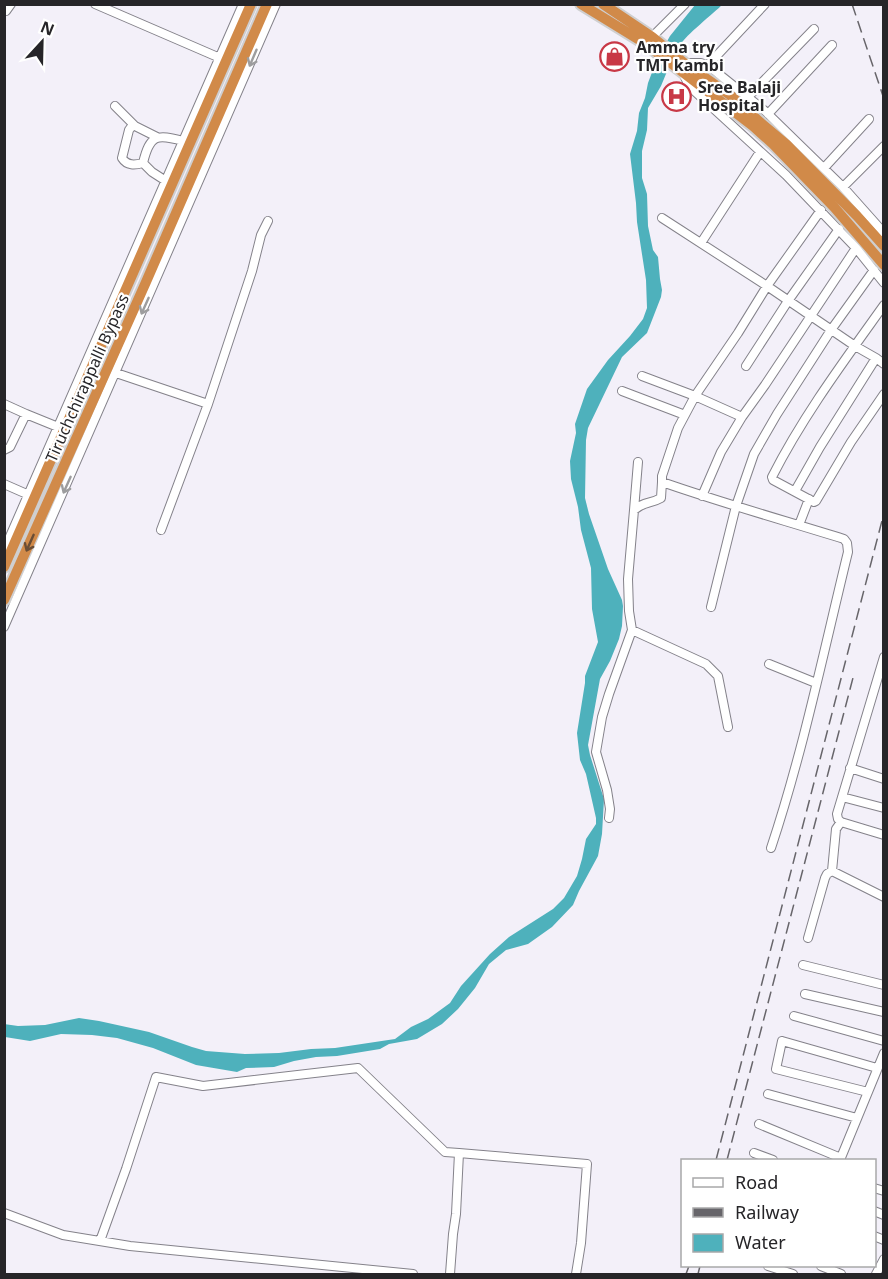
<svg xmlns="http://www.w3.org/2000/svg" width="888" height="1279" viewBox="0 0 888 1279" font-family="'Noto Sans',sans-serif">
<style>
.water{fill:#4eb1bc}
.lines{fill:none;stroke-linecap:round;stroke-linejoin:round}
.minor-casing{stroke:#84828a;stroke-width:10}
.highway-casing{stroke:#cfcfd0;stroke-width:14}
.minor{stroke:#fff;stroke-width:8}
.highway{stroke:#d18a49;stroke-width:10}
.rail{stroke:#67656a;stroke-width:1.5;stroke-dasharray:12 6;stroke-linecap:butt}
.oneway{stroke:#9d9d9e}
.oneway2{stroke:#6a4d35}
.labels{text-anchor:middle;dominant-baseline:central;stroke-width:4.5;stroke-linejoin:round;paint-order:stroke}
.poi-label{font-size:16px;font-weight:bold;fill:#262528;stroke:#fff;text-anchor:start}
.street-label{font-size:16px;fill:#262528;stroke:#fff}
</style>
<rect width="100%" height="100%" fill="#f3f0f9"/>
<path class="water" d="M 695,5 L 722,5 C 716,11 683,38 682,43 C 681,46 683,50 683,53 L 668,69 L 661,86 L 648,108 L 647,130 L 642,151 L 642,178 L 647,194 L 648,226 L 653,250 L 658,257 L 660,279 L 662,290 L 661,297 L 647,333 L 622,357 L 588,428 L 586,440 L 585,498 L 589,514 L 608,569 L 622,600 L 623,606 L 622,626 L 619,639 L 610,661 L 600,679 L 588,745 L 590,755 L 604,799 L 602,834 L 598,856 L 579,891 L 573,905 L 552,927 L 528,944 L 506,950 L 489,964 L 475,988 L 458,1009 L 442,1024 L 417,1039 L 389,1044 L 380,1049 L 337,1056 L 316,1057 L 294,1061 L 274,1067 L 246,1068 L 237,1072 L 196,1065 L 153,1048 L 117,1038 L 92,1035 L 61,1034 L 30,1041 L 5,1037 L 4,1024 L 18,1026 L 45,1025 L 79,1018 L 99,1021 L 149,1032 L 192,1047 L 206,1051 L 245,1054 L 279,1053 L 311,1049 L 335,1048 L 395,1039 L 411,1027 L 428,1019 L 450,1003 L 461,986 L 490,954 L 509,937 L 553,909 L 564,898 L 577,876 L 582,859 L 586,839 L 596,824 L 596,818 L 586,774 L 580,760 L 577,733 L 585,683 L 585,676 L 598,642 L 592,609 L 591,568 L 581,530 L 578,507 L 571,479 L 570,461 L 576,433 L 575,424 L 587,389 L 608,360 L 630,336 L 643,319 L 647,308 L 646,280 L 637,222 L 636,203 L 630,154 L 637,131 L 639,113 L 645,98 L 648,83 L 657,59 L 670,36 Z"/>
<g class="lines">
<defs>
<path id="minor" d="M 95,4 L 220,58
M 6,11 L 11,4
M 652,37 L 685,4
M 685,63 L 701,63 L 710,67 L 765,111 L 843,187 L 884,233
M 707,66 L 765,4
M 684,75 L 689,86 L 786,175 L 856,248 L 884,283
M 748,97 L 814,29
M 115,106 L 135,126 L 132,126 L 129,130 L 122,158 C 127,166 135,165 143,163
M 768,114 L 832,45
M 135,126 L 157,137
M 824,168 L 869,119
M 166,181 L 152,172 L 143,163 C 150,134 157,134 183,141
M 843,187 L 884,146
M 662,218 L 767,286 L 855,346 L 876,358 L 884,364
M 701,243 L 760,152
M 884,305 C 844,361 803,416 772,477 L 773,480 L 814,502 L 816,501 L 851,442 L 884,394
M 746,366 L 788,301 L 839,229
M 116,373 L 208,404
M 642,376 L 695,396 L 742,417
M 622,391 L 685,415
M 4,404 L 26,414
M 4,450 L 10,447 L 26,414 L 58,427
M 4,484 L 29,495
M 795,491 L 820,447 L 876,358
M 702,496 L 721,452 L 742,417 L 765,385 L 856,248
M 634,510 L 638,462
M 799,525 L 809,499
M 161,530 L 208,404 L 252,271 L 261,235 L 268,221
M 4,550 L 243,4
M 711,607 L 736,506 L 754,454 L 777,414 L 831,330 L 874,270
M 4,627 L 276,4
M 632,630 L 706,664 L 718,676 L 728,727
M 884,657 L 837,814 L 838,819 L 841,822 L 884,835
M 769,664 L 816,683
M 850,768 L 884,779
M 842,797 L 884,808
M 609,818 L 610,809 L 607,790 L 596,752 L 602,717 L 609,694 L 632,630 L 629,611 L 628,579 L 634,510 C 644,501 651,504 661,498 L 662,482
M 771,848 C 803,752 824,650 848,552 L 847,543 L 844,539 C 783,520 722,503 662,482 L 662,476 L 678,428 L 695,396 L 738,333 L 767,286 L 821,210
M 832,871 L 836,829 L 841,822
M 808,938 L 825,878 L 827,874 L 832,871 L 884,897
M 803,965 L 884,985
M 805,994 L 884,1012
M 794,1016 L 884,1041
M 868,1092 L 776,1069 L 782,1041 L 877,1068
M 768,1094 L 857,1118
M 759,1124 L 841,1158
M 754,1153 L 773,1160
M 840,1160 L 884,1053
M 874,1188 L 884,1191
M 874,1211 L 884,1215
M 4,1213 L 63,1235 L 130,1246 L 413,1274
M 874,1236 L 884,1240
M 100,1241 L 126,1169 L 156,1077 L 203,1086 L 358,1068 L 445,1152 L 459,1153
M 768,1266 L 793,1274
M 821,1266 L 841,1274
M 450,1274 L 453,1234 L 456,1214 L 459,1153 L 587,1164 L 581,1243 L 576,1274
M 876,1274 L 884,1259"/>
<path id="highway" d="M 581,4 L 646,44 L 753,126 L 773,144 L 834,207 L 884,265
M 603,4 L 652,37 L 684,63 L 730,95 L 761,123 L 786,144 L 857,216 L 884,246
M 4,567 L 251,4
M 4,600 L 146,282 L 267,4"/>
</defs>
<use href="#minor" class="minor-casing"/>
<use href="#highway" class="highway-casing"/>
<use href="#minor" class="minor"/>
<use href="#highway" class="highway"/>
<path class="rail" d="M 852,4 L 884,99
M 716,1160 L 884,513
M 727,1160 L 854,674
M 686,1274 L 689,1266
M 698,1274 L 700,1266"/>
</g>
<defs><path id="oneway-shaft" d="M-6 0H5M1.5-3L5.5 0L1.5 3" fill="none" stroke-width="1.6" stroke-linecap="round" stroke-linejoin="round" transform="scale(1.5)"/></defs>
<g class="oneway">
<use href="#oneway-shaft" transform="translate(253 58) rotate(113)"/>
<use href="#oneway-shaft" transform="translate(145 306) rotate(114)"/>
<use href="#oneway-shaft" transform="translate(67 485) rotate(114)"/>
</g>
<use class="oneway2" href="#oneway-shaft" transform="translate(30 543) rotate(114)"/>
<defs>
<symbol id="shop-ring" viewBox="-11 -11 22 22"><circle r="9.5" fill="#fff" stroke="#c83846" stroke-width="1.5"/><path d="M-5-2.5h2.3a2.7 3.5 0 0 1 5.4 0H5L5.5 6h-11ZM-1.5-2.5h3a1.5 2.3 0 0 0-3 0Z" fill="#c83846"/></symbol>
<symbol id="hospital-ring" viewBox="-11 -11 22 22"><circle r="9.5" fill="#fff" stroke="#c83846" stroke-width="1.5"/><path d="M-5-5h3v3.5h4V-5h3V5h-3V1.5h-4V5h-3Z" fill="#c83846"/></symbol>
</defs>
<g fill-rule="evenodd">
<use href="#shop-ring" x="598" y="40" width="33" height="33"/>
<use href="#hospital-ring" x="660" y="80" width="33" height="33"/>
</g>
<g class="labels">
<g class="poi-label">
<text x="636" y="47">Amma try<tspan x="636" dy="18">TMT kambi</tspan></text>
<text x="698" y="87">Sree Balaji<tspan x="698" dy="18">Hospital</tspan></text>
</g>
<g class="street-label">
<text transform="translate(87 378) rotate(-66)">Tiruchchirappalli Bypass</text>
</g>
</g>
<rect width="888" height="1279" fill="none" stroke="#262528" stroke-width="12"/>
<rect x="681" y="1159" width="195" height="108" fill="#ffffff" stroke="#a8a8a9" stroke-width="1.5"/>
<rect x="693" y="1178" width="30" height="9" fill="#ffffff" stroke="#a8a8a9" stroke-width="1.5"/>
<text x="735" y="1189" font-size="18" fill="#262528">Road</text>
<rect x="693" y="1208" width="30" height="9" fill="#67656a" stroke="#a8a8a9" stroke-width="1.5"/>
<text x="735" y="1219" font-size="18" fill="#262528">Railway</text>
<rect x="693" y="1234" width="30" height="18" fill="#4eb1bc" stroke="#a8a8a9" stroke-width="1.5"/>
<text x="735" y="1249" font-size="18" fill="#262528">Water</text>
<g transform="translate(42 42) rotate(22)" stroke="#ffffff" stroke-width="4.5" paint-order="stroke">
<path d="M0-4.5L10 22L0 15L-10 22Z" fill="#262528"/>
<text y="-9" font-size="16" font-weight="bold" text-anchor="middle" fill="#262528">N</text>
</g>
</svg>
